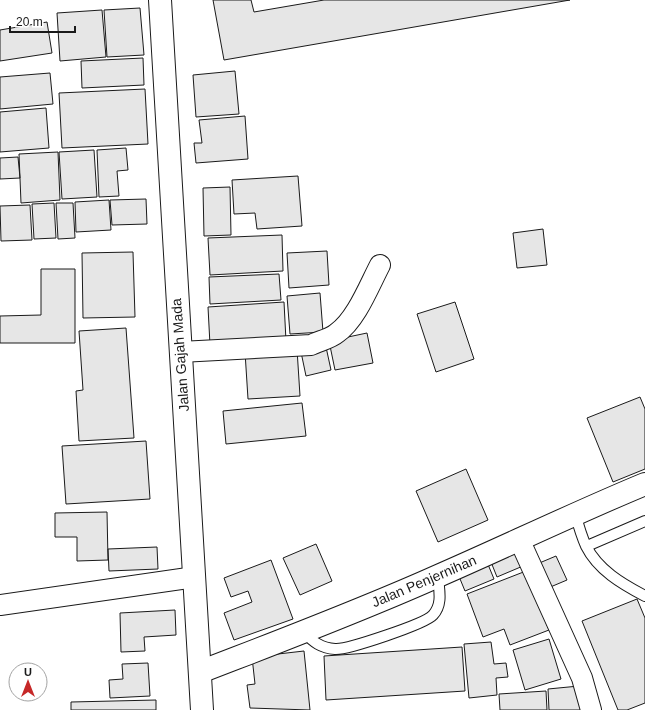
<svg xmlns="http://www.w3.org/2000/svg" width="645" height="710" viewBox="0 0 645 710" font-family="Arial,sans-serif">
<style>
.building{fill:#e6e6e6;stroke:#1a1a1a}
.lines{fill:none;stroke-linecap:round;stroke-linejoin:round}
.service-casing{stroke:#1a1a1a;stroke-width:12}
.minor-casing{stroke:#1a1a1a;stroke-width:22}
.tertiary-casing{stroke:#1a1a1a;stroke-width:24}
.secondary-casing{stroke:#1a1a1a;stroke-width:24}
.service{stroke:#fff;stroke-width:10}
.minor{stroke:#fff;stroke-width:20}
.tertiary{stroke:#fff;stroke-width:22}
.secondary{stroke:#fff;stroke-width:22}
.labels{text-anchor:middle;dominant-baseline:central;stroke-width:3;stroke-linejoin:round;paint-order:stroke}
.street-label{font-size:14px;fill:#1a1a1a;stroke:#fff}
</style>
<rect width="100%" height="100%" fill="#fff"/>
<path class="building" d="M 213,0 L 251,0 L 254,12 L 324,0 L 570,0 L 224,60 Z
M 140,8 L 144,55 L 107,57 L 104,10 Z
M 102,10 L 106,57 L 60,61 L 57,13 Z
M 47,22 L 52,53 L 0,61 L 0,30 Z
M 143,58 L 144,85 L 82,88 L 81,61 Z
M 235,71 L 239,114 L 196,117 L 193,75 Z
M 50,73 L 53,104 L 0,109 L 0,77 Z
M 145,89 L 148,144 L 62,148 L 59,93 Z
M 46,108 L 49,148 L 0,152 L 0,112 Z
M 245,116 L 248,159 L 196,163 L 194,143 L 202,143 L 199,120 Z
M 126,148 L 128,170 L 117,171 L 119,196 L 99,197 L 97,150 Z
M 94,150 L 97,197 L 62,199 L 59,152 Z
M 58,152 L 60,200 L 21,203 L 19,154 Z
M 18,157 L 20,178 L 0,179 L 0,158 Z
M 298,176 L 302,226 L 257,229 L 255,213 L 234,214 L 232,180 Z
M 230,187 L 231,235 L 204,236 L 203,188 Z
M 146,199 L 147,224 L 112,225 L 110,200 Z
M 109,200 L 111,230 L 76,232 L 75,202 Z
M 54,203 L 56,238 L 34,239 L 32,204 Z
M 56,203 L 73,203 L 75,238 L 58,239 Z
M 30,205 L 32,240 L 1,241 L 0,206 Z
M 543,229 L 547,265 L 517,268 L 513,233 Z
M 282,235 L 283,271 L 210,275 L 208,238 Z
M 327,251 L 329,285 L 289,288 L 287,253 Z
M 133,252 L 135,317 L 83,318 L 82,253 Z
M 41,269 L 75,269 L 75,343 L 0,343 L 0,316 L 41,315 Z
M 279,274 L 281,300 L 210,304 L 209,277 Z
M 320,293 L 323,332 L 290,334 L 287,296 Z
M 284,302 L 286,341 L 210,345 L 208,307 Z
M 455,302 L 474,359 L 436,372 L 417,314 Z
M 126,328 L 134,438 L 79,441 L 76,391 L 83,390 L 79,331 Z
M 367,333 L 373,363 L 335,370 L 329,341 Z
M 326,347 L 331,370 L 306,376 L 301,352 Z
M 297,349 L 300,396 L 248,399 L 245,352 Z
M 640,397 L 645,409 L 645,469 L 613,482 L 587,418 Z
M 302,403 L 306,436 L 226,444 L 223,411 Z
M 146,441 L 150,499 L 66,504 L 62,446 Z
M 466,469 L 488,520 L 438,542 L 416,491 Z
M 107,512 L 108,560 L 77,561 L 77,537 L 55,537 L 55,513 Z
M 316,544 L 332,581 L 300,595 L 283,558 Z
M 157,547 L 158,569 L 109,571 L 108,549 Z
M 515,547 L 523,566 L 497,577 L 489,557 Z
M 556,556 L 567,580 L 548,588 L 537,564 Z
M 271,560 L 293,619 L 234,640 L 224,613 L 252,602 L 248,591 L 231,597 L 224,578 Z
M 487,562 L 494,579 L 465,591 L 458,574 Z
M 526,571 L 549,630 L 510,645 L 504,629 L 483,637 L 467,594 Z
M 637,599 L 645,618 L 645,703 L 627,710 L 618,710 L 582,621 Z
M 175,610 L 176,635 L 144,637 L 145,651 L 121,652 L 120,613 Z
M 549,639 L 561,679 L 525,690 L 513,650 Z
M 491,642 L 494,664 L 506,663 L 508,677 L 496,678 L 497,695 L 469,698 L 464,644 Z
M 462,647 L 465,691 L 326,700 L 324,656 Z
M 304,651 L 310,710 L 250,708 L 247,685 L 255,684 L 252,657 Z
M 148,663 L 150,696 L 110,698 L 109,680 L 123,679 L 122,664 Z
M 579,686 L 581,710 L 549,710 L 548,689 Z
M 546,691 L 547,710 L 500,710 L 499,694 Z
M 156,700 L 156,710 L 71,710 L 71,702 Z"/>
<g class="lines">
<defs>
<path id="service" d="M 575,513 C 578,524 581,535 586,546 C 598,570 622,584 645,596
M 587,546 L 645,521
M 304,632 C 313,642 321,648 335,649 C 347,650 425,624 433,615 C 443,604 439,590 438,577"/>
<path id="minor" d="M 180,352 L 311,345 C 319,341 330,339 337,333 C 356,320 369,286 380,265
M 519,539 L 582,678 L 591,710
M 0,605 L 195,577"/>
<path id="tertiary" d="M 200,672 C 280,641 360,611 438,576 C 507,546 575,513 645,484"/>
<path id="secondary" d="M 160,0 L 202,710"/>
</defs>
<use href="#service" class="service-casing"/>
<use href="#minor" class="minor-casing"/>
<use href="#tertiary" class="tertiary-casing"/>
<use href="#secondary" class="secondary-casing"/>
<use href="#service" class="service"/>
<use href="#minor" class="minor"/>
<use href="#tertiary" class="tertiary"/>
<use href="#secondary" class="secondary"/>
</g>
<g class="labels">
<g class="street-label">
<text transform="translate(180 355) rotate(-94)">Jalan Gajah Mada</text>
<text transform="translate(424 581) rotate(-23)">Jalan Penjernihan</text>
</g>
</g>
<g transform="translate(28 682)"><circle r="19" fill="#ffffff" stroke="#a3a3a3"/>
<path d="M0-3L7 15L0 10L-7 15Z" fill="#c62828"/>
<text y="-6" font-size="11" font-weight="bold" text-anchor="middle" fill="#1a1a1a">U</text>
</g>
<path d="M10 26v6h65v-6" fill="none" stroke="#1a1a1a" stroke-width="2"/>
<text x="16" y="26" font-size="12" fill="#1a1a1a" stroke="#ffffff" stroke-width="3" paint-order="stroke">20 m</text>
</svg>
